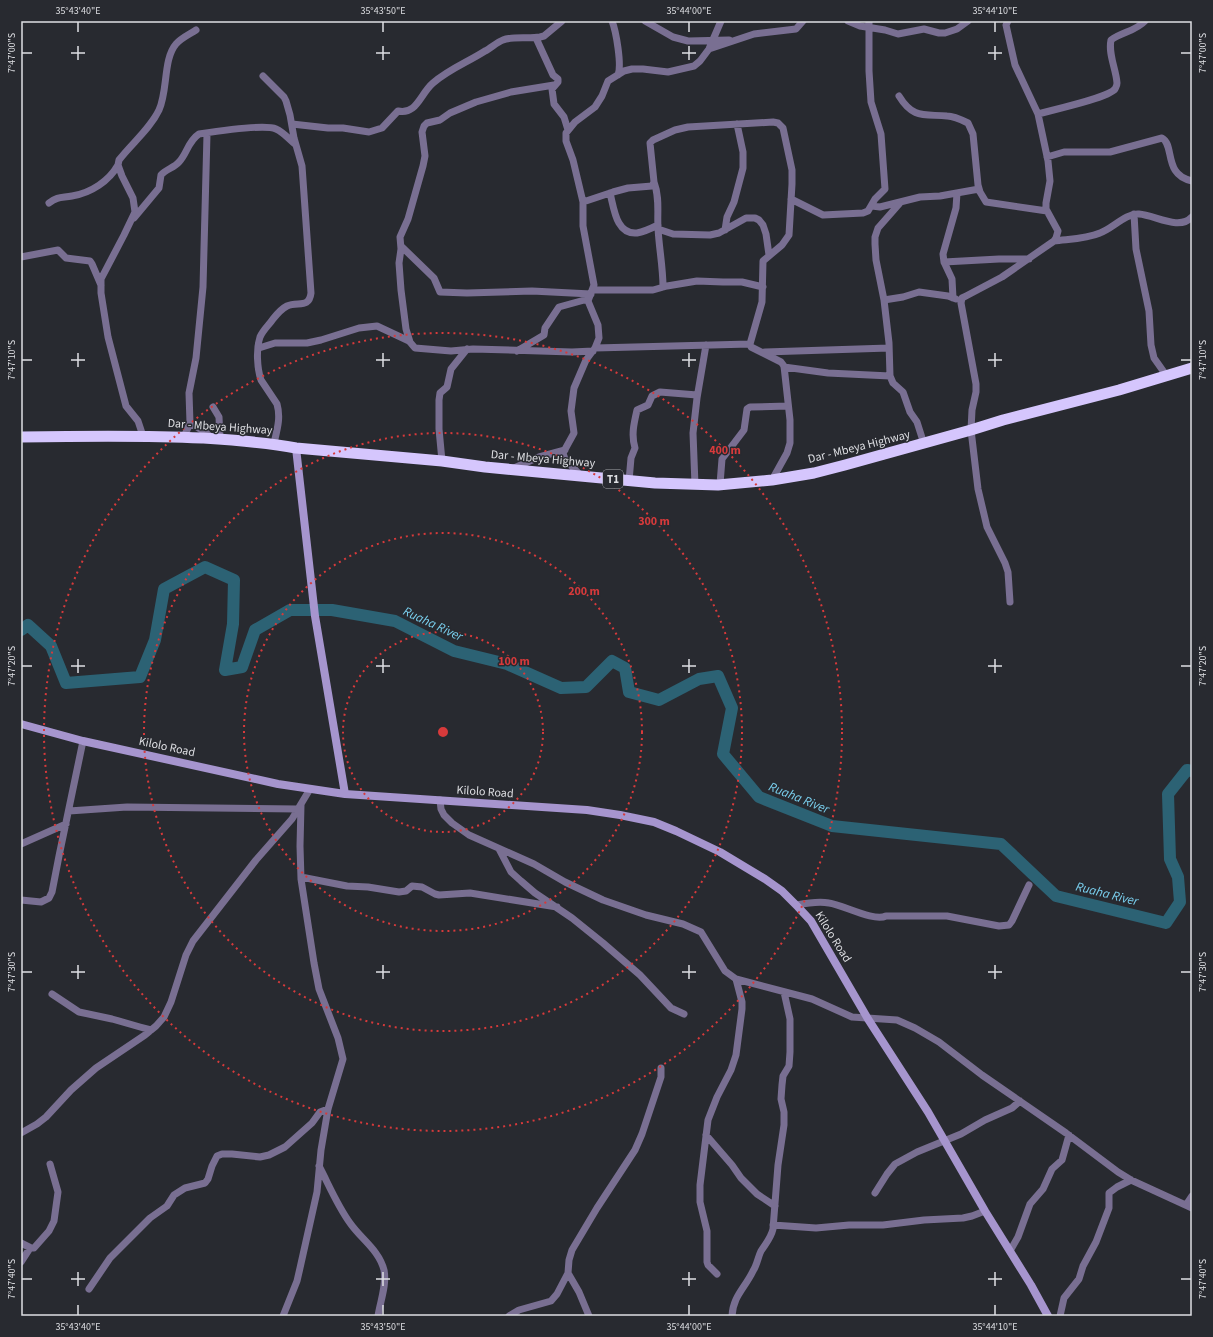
<svg xmlns="http://www.w3.org/2000/svg" width="1213" height="1337" viewBox="0 0 1213 1337" font-family="'Source Sans 3',sans-serif">
<style>
.lines{fill:none;stroke-linecap:round;stroke-linejoin:round}
.river{stroke:#2c6274;stroke-width:12}
.minor{stroke:#796f92;stroke-width:7}
.secondary{stroke:#a695ce;stroke-width:8}
.trunk{stroke:#d5c6fd;stroke-width:11}
.ticks{fill:none;stroke:#dedfe3;stroke-width:1.5}
.ring{fill:none;stroke:#d73a3b;stroke-width:2;stroke-dasharray:2 4}
.labels{text-anchor:middle;dominant-baseline:central;stroke-width:3;stroke-linejoin:round;paint-order:stroke}
.shield{fill:#282a30;stroke:#a7a9ad;stroke-width:1}
.shield-label{font-size:11px;font-weight:bold;fill:#dedfe3}
.street-label{font-size:12px;fill:#dedfe3;stroke:#282a30}
.water-label{font-size:13px;font-style:italic;fill:#7ad0ef;stroke:#282a30}
.centre{fill:#d73a3b;stroke:#282a30;stroke-width:2}
.ring-label{font-size:12px;text-anchor:middle;font-weight:bold;fill:#d73a3b;stroke:#282a30;stroke-width:3;stroke-linejoin:round;paint-order:stroke}
.neatline{fill:none;stroke:#dedfe3;stroke-width:1.5}
.ticks-label{font-size:10px;text-anchor:middle;fill:#dedfe3}
</style>
<rect width="100%" height="100%" fill="#282a30"/>
<g class="lines">
<path class="river" d="M 21,630 L 28,625 L 51,646 L 66,683 L 140,677 L 155,640 L 164,589 L 205,567 L 234,580 L 233,624 L 225,670 L 242,667 L 255,630 L 290,610 L 332,610 L 395,621 L 454,651 L 507,664 L 561,688 L 586,687 L 612,661 L 625,668 L 629,692 L 659,700 L 699,679 L 718,676 L 732,708 L 723,754 L 759,797 L 832,826 L 1001,844 L 1056,896 L 1166,923 L 1180,902 L 1178,877 L 1170,859 L 1168,794 L 1187,770 L 1192,771"/>
<path class="minor" d="M 612,21 C 616,31 622,65 618,75
M 645,21 L 673,37 L 688,41 L 729,40
M 848,21 L 860,26 L 885,30 L 898,34 L 924,29 L 939,33 L 945,33 L 957,29 L 968,21
M 1008,21 L 1006,25 L 1015,65 L 1038,114 L 1048,161 L 1050,181 L 1046,203 L 1046,209 L 1058,231 L 1056,238 L 1054,241 L 1002,277 L 966,296 L 962,298 L 961,303 L 976,384 L 976,392 L 972,410 L 971,430 L 978,489 L 987,527 L 1005,563 L 1008,572 L 1010,602
M 536,38 L 553,75 L 558,79 L 558,82 L 552,89 L 554,104 L 564,117 L 568,130
M 709,49 L 754,34 L 796,29 L 803,21
M 263,76 L 284,97 L 286,101 L 290,115 L 294,138 L 302,166 L 311,293 C 309,309 298,301 287,306 C 281,309 277,314 273,319 C 269,325 263,330 260,337 C 256,349 257,368 261,380 L 277,404 C 281,418 277,430 274,443
M 899,96 C 913,119 924,114 947,116 C 954,116 962,120 968,123 L 973,134 L 978,185 L 980,192 L 986,202 L 1047,211
M 1038,114 C 1052,110 1108,98 1115,89 C 1116,87 1117,86 1117,83 C 1116,69 1108,54 1111,40 C 1122,32 1136,31 1145,21
M 292,124 L 328,128 L 343,128 L 369,132 L 382,128 L 398,111 C 417,115 420,94 433,83 C 449,69 468,62 485,51 C 491,48 497,42 503,40 C 512,36 529,39 540,37 L 544,36 L 562,21
M 1047,157 L 1064,152 L 1110,152 L 1162,138 C 1175,145 1163,175 1192,181
M 654,182 C 660,198 657,213 658,228 C 659,248 663,267 663,287
M 610,193 C 614,208 616,235 637,233 C 643,232 652,228 658,225
M 791,199 L 823,215 L 863,213 L 868,211 L 875,199 L 885,189 L 881,134 L 871,102 L 869,71 L 869,21
M 583,202 L 613,192 L 628,188 L 652,186 L 654,182 L 650,143 L 653,140 L 675,130 L 688,127 L 773,122 L 778,123 L 783,128 L 792,170 L 792,184 L 789,235 L 782,245 L 763,261 L 762,302 L 750,344 L 751,347 L 781,362 L 784,366 L 790,420 L 790,443 L 787,453 L 772,480
M 49,203 C 58,196 62,198 72,196 C 91,193 109,181 118,165
M 900,203 L 878,228 L 875,237 L 875,244 L 876,260 L 884,300 L 889,343 L 890,376 L 893,383 L 903,392 L 910,412 L 917,422 L 924,444
M 872,206 L 880,207 L 920,197 L 940,196 L 979,189
M 1134,214 L 1136,249 L 1149,311 L 1151,345 L 1154,358 L 1166,375
M 134,218 L 159,188 L 161,175 C 166,169 174,168 179,162 C 187,154 188,141 199,134 C 212,132 265,124 276,129 C 283,132 289,139 295,144
M 658,229 L 673,234 L 710,235 L 719,233 L 746,218 L 755,218 L 759,220 L 763,225 L 766,234 L 769,255
M 725,230 L 727,217 L 734,202 L 743,168 L 743,152 L 737,124
M 1054,241 C 1069,239 1086,239 1100,233 C 1112,229 1126,213 1139,214 C 1155,215 1179,231 1192,217
M 401,246 L 434,278 L 440,292 L 467,293 L 532,291 L 591,294
M 21,257 L 58,250 L 66,258 L 90,261 L 92,264 L 101,285
M 944,262 L 999,259 L 1029,259
M 593,290 L 653,290 L 667,286 L 697,281 L 723,282 L 742,282 L 763,287
M 953,298 L 952,279 L 944,262 L 943,254 L 956,208 L 957,193
M 884,300 L 903,297 L 919,292 L 948,296 L 956,299
M 410,342 L 406,329 L 401,290 L 399,263 L 401,249 L 400,237 L 408,219 L 423,166 L 425,156 L 422,132 L 424,126 L 427,123 L 440,120 L 450,113 L 476,102 L 511,92 L 554,85
M 259,348 L 275,343 L 307,343 L 321,340 L 359,328 L 377,326 L 409,341 L 415,348 L 451,351 L 473,349 L 572,352 L 593,351
M 595,348 L 750,344
M 517,351 L 544,335 L 545,328 L 559,307 L 588,299
M 765,352 L 889,348
M 784,367 L 828,373 L 890,376
M 213,407 L 219,417 L 220,439
M 190,423 L 205,432 L 213,439
M 143,436 L 138,421 L 126,406 L 108,337 L 101,293 L 101,279 L 124,235 L 135,212 L 133,198 L 122,176 L 118,165 L 119,160 C 132,143 150,129 159,110 C 168,91 163,59 176,44 C 181,38 190,34 196,30
M 184,437 L 190,423 L 189,393 L 196,358 L 203,287 L 207,134
M 442,461 L 439,429 L 439,400 L 440,393 L 447,387 L 451,369 L 467,349
M 514,468 L 539,457 L 565,450
M 580,475 L 565,459 L 563,453 L 574,433 L 571,411 L 574,388 L 586,360 L 595,348 L 599,338 L 598,325 L 588,301 L 594,285 L 583,226 L 583,202 L 573,160 L 566,141 L 566,133 L 575,122 L 595,107 L 602,96 L 608,81 L 624,71 L 632,69 L 643,69 L 668,72 L 694,66 L 700,61 L 709,49 L 721,21
M 629,481 L 631,458 L 635,448 C 631,435 634,423 637,410 L 648,405 L 652,396 L 660,392 L 697,395
M 720,484 L 722,459 L 744,430 L 747,409 L 750,407 L 788,406
M 695,485 L 693,433 L 697,398 L 706,345
M 440,800 L 441,809 L 444,815 L 452,823 L 469,835 L 534,864 L 565,882 L 603,900 L 646,915 L 683,924 L 701,932 L 725,971 L 736,979 L 812,999 L 852,1017 L 897,1020 L 915,1028 L 939,1042 L 982,1075 L 1066,1133 L 1118,1172 L 1131,1180 L 1192,1208
M 69,811 L 127,807 L 298,809
M 21,844 L 66,824
M 499,849 L 511,872 L 521,881 L 535,893 L 572,918 L 603,943 L 640,975 L 671,1008 L 684,1014
M 301,877 L 347,886 L 368,887 L 399,892 L 406,891 L 412,886 L 422,887 L 435,894 L 439,895 L 470,893 L 557,907
M 21,900 L 41,902 L 49,898 L 52,892 L 59,856 L 83,741
M 797,905 C 807,903 818,901 829,903 C 843,905 874,922 886,916 L 947,916 L 999,926 L 1009,925 L 1012,921 L 1029,885
M 52,994 L 79,1012 L 112,1019 L 140,1027 L 151,1030
M 21,1133 L 37,1124 L 46,1117 L 71,1090 L 96,1068 L 145,1035 L 156,1026 L 164,1017 L 171,1002 L 186,955 L 193,941 L 256,860 L 292,819 L 310,789
M 706,1135 L 732,1165 L 741,1178 L 757,1194 L 775,1206
M 319,1166 C 329,1185 337,1205 350,1223 C 361,1239 379,1250 384,1270 C 387,1285 380,1302 378,1316
M 875,1193 L 887,1174 L 895,1164 L 917,1152 L 961,1134 L 985,1120 L 1012,1108 L 1020,1101
M 1186,1205 L 1192,1196
M 773,1225 L 816,1228 L 849,1225 L 883,1225 L 924,1220 L 963,1218 L 972,1216 L 985,1211
M 21,1243 L 31,1248 L 34,1248 L 49,1231 L 54,1221 L 58,1192 L 50,1164
M 1010,1251 L 1018,1237 L 1030,1204 L 1043,1189 L 1052,1169 L 1062,1160 L 1069,1135
M 21,1262 L 30,1248
M 717,1274 L 708,1265 L 707,1262 L 707,1231 L 700,1202 L 700,1185 L 708,1120 L 717,1097 L 731,1070 L 736,1055 L 742,1009 L 742,1002 L 736,979
M 89,1289 L 110,1258 L 150,1218 L 167,1206 L 174,1195 L 185,1188 L 205,1183 L 208,1179 L 212,1166 L 217,1156 L 222,1154 L 232,1154 L 260,1157 L 269,1155 L 285,1147 L 312,1123 L 320,1112 L 328,1109
M 283,1316 L 297,1281 L 300,1268 L 317,1192 L 321,1150 L 328,1109 L 343,1059 L 338,1038 L 319,989 L 314,963 L 301,879 L 300,846 L 301,805
M 509,1316 L 519,1310 L 551,1301 L 557,1294 L 568,1273
M 589,1316 L 579,1292 L 568,1273 L 569,1260 L 572,1250 L 597,1208 L 635,1150 L 642,1134 L 661,1077 L 661,1068
M 732,1316 C 733,1296 745,1288 753,1271 C 757,1265 758,1257 761,1251 C 766,1243 771,1238 773,1229 L 778,1165 L 784,1125 L 784,1112 L 781,1099 L 782,1085 L 783,1076 L 789,1066 L 790,1052 L 790,1019 L 784,992
M 1060,1316 L 1064,1298 L 1079,1279 L 1083,1266 L 1096,1242 L 1109,1208 L 1109,1193 L 1117,1187 L 1131,1180"/>
<path class="secondary" d="M 296,448 L 315,616 L 345,794
M 21,724 L 83,741 L 278,784 L 345,794 L 587,810 L 620,815 L 654,822 L 676,831 L 720,852 L 765,879 L 782,891 L 798,907 L 811,921 L 868,1019 L 928,1112 L 985,1211 L 1031,1285 L 1048,1316"/>
<path class="trunk" d="M 21,437 C 81,436 142,435 202,438 C 233,440 265,442 296,448 L 442,461 L 485,467 L 655,483 L 718,485 L 772,480 L 814,473 L 845,465 L 971,430 L 1003,420 L 1119,390 L 1192,368"/>
</g>
<path class="ticks" d="M 78,22 L 78,32M 383,22 L 383,32M 689,22 L 689,32M 995,22 L 995,32M 78,46 L 78,60M 383,46 L 383,60M 689,46 L 689,60M 995,46 L 995,60M 22,53 L 32,53M 71,53 L 85,53M 376,53 L 390,53M 682,53 L 696,53M 988,53 L 1002,53M 1181,53 L 1191,53M 78,353 L 78,367M 383,353 L 383,367M 689,353 L 689,367M 995,353 L 995,367M 22,360 L 32,360M 71,360 L 85,360M 376,360 L 390,360M 682,360 L 696,360M 988,360 L 1002,360M 1181,360 L 1191,360M 78,659 L 78,673M 383,659 L 383,673M 689,659 L 689,673M 995,659 L 995,673M 22,666 L 32,666M 71,666 L 85,666M 376,666 L 390,666M 682,666 L 696,666M 988,666 L 1002,666M 1181,666 L 1191,666M 78,965 L 78,979M 383,965 L 383,979M 689,965 L 689,979M 995,965 L 995,979M 22,972 L 32,972M 71,972 L 85,972M 376,972 L 390,972M 682,972 L 696,972M 988,972 L 1002,972M 1181,972 L 1191,972M 78,1272 L 78,1286M 383,1272 L 383,1286M 689,1272 L 689,1286M 995,1272 L 995,1286M 22,1279 L 32,1279M 71,1279 L 85,1279M 376,1279 L 390,1279M 682,1279 L 696,1279M 988,1279 L 1002,1279M 1181,1279 L 1191,1279M 78,1305 L 78,1315M 383,1305 L 383,1315M 689,1305 L 689,1315M 995,1305 L 995,1315"/>
<g class="ring">
<circle cx="443" cy="732" r="100"/>
<circle cx="443" cy="732" r="199"/>
<circle cx="443" cy="732" r="299"/>
<circle cx="443" cy="732" r="399"/>
</g>
<g class="labels">
<rect class="shield" x="603" y="470" width="20" height="18" rx="3"/>
<g class="shield-label">
<text x="613" y="479">T1</text>
</g>
<g class="street-label">
<text transform="translate(220 427) rotate(4)">Dar - Mbeya Highway</text>
<text transform="translate(859 447) rotate(-14)">Dar - Mbeya Highway</text>
<text transform="translate(543 459) rotate(5)">Dar - Mbeya Highway</text>
<text transform="translate(167 747) rotate(12)">Kilolo Road</text>
<text transform="translate(485 792) rotate(4)">Kilolo Road</text>
<text transform="translate(833 937) rotate(58)">Kilolo Road</text>
</g>
<g class="water-label">
<text transform="translate(433 624) rotate(25)">Ruaha River</text>
<text transform="translate(799 798) rotate(22)">Ruaha River</text>
<text transform="translate(1107 894) rotate(14)">Ruaha River</text>
</g>
</g>
<circle cx="443" cy="732" r="6" class="centre"/>
<g class="ring-label">
<text x="725" y="454">400 m</text>
<text x="654" y="525">300 m</text>
<text x="584" y="595">200 m</text>
<text x="514" y="665">100 m</text>
</g>
<rect width="1213" height="1337" fill="none" stroke="#282a30" stroke-width="44"/>
<rect x="22" y="22" width="1169" height="1293" class="neatline"/>
<g class="ticks-label">
<text x="78" y="14">35°43'40"E</text>
<text x="383" y="14">35°43'50"E</text>
<text x="689" y="14">35°44'00"E</text>
<text x="995" y="14">35°44'10"E</text>
<text transform="translate(11 53) rotate(-90)" y="4">7°47'00"S</text>
<text transform="translate(1202 53) rotate(-90)" y="4">7°47'00"S</text>
<text transform="translate(11 360) rotate(-90)" y="4">7°47'10"S</text>
<text transform="translate(1202 360) rotate(-90)" y="4">7°47'10"S</text>
<text transform="translate(11 666) rotate(-90)" y="4">7°47'20"S</text>
<text transform="translate(1202 666) rotate(-90)" y="4">7°47'20"S</text>
<text transform="translate(11 972) rotate(-90)" y="4">7°47'30"S</text>
<text transform="translate(1202 972) rotate(-90)" y="4">7°47'30"S</text>
<text transform="translate(11 1279) rotate(-90)" y="4">7°47'40"S</text>
<text transform="translate(1202 1279) rotate(-90)" y="4">7°47'40"S</text>
<text x="78" y="1330">35°43'40"E</text>
<text x="383" y="1330">35°43'50"E</text>
<text x="689" y="1330">35°44'00"E</text>
<text x="995" y="1330">35°44'10"E</text>
</g>
</svg>
